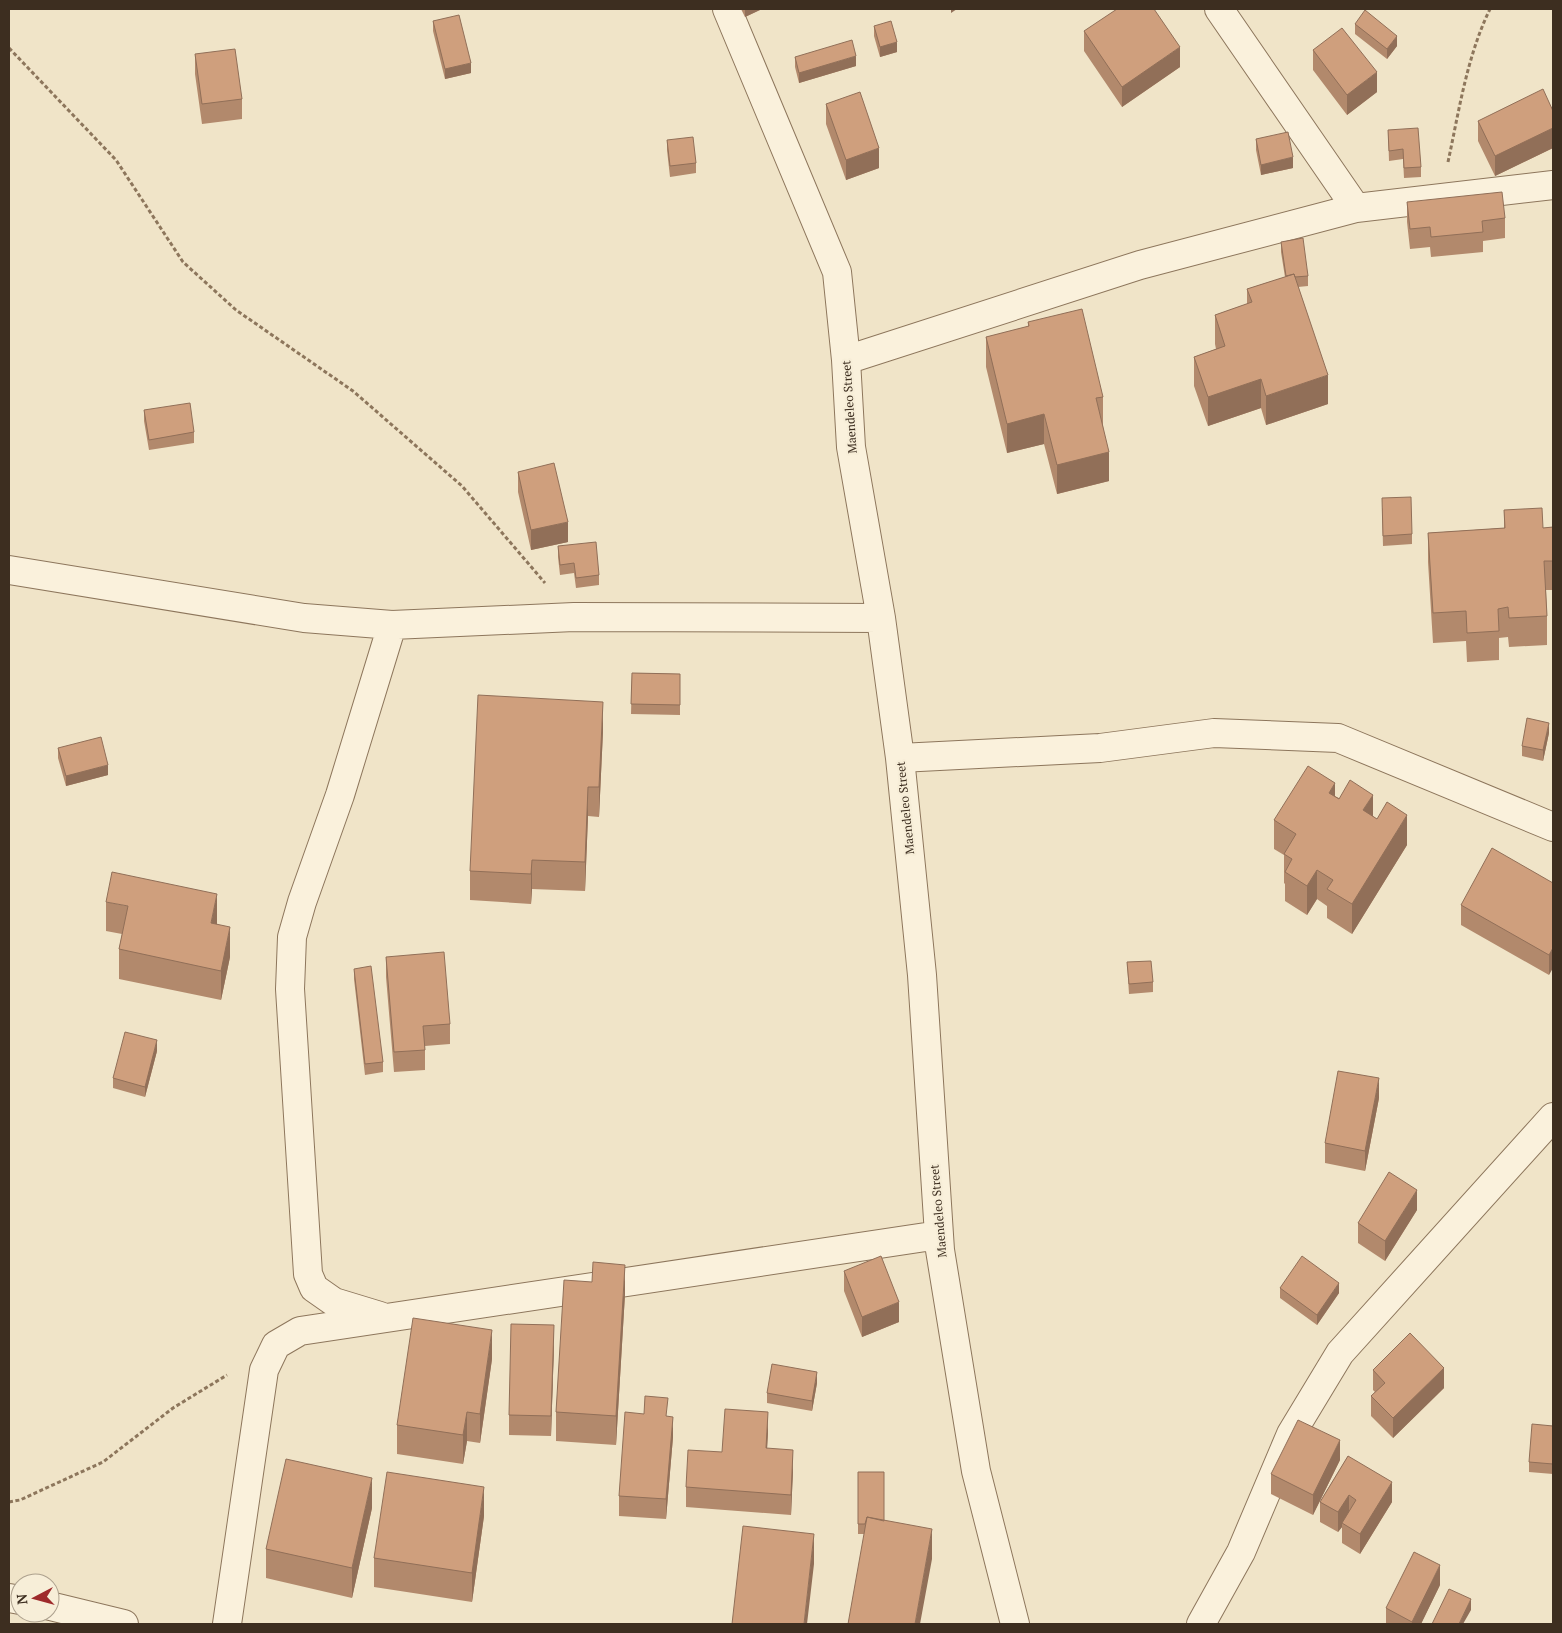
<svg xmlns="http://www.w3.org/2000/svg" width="1562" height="1633" viewBox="0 0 1562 1633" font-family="'PT Serif',serif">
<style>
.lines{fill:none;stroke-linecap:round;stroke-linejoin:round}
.street-casing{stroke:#8d765c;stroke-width:30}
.path{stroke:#8d765c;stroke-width:3;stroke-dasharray:4 2.5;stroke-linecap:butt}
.street{stroke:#faf1dc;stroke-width:28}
.wall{fill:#b2896c}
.shaded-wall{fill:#916f58}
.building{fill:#cf9f7d;stroke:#916f58}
.labels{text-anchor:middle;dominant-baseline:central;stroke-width:4.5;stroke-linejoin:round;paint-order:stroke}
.street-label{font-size:12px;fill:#3d2e20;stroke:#f7eed8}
</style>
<rect width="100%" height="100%" fill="#f0e4c8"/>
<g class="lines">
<defs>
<path id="street" d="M 727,9 L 837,272 L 846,360 L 851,447 L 881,618 L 900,758 L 922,975 L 940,1250 L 976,1471 L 1015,1624
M 1219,9 L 1356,208
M 846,360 L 1140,265 L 1356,208 L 1553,185
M 9,570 L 304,618 L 392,625 L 574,617 L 881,618
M 900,758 L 1100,748 L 1214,733 L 1338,738 L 1553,827
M 380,1316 L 334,1302 L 314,1288 L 308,1274 L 290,989 L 292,937 L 302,902 L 340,795 L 392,625
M 9,1598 L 20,1600
M 50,1606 L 124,1624
M 227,1624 L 264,1370 L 276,1345 L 300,1331 L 939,1235
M 1201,1624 L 1241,1552 L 1291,1434 L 1340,1353 L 1553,1117"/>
</defs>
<use href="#street" class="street-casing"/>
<path class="path" d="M 9,48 L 116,160 L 183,262 L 236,310 L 353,391 L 462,486 L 545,583
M 1448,162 C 1459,111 1467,56 1490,9
M 9,1502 L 20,1500 L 103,1462 L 173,1408 L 227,1375"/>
<use href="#street" class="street"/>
</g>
<path class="wall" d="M 741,9 L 762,9 L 745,17 Z
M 433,21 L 471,73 L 445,79 L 433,31 Z
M 1355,24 L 1397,46 L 1387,59 L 1355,34 Z
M 874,26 L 897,52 L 880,57 L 874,36 Z
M 1084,31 L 1180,67 L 1122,107 L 1084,51 Z
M 1313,50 L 1377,92 L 1347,115 L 1313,70 Z
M 195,54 L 242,99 L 242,119 L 202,124 L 195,74 Z
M 795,57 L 856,66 L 799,83 L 795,67 Z
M 826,104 L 879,168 L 846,180 L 826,124 Z
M 1553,111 L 1553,148 L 1495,176 L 1478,141 L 1478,121 Z
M 1388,130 L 1421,167 L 1421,177 L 1404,178 L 1403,159 L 1389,161 Z
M 1256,139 L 1293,168 L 1261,175 L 1256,150 Z
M 667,140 L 696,163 L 696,173 L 670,177 L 667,150 Z
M 1407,202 L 1505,218 L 1505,238 L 1483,241 L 1483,252 L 1431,257 L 1430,247 L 1410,249 L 1407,222 Z
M 1281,242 L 1308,276 L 1308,286 L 1298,287 L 1328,404 L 1266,425 L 1261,408 L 1208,426 L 1194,386 L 1194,357 L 1216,349 L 1215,344 L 1215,315 L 1247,304 L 1247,289 L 1285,277 L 1281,252 Z
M 1028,322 L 1103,397 L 1103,426 L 1109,481 L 1057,494 L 1044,444 L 1007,453 L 986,367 L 986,337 L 1028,327 Z
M 144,410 L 194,432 L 194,443 L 149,450 L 144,421 Z
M 518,472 L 568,542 L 531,550 L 518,492 Z
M 1382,508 L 1412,534 L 1412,544 L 1383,546 Z
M 1504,510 L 1543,528 L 1553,527 L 1553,590 L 1546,590 L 1547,616 L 1547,645 L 1509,647 L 1508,637 L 1499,638 L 1499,660 L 1467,662 L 1466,641 L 1433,643 L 1428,562 L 1428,533 L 1504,528 Z
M 558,546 L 599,575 L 599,585 L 576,588 L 574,573 L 560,575 L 558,557 Z
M 632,673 L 680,674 L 680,715 L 631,714 Z
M 603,731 L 599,817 L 588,816 L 585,891 L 532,889 L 531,904 L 470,900 L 470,871 Z
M 1549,733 L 1543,761 L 1522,756 L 1522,746 Z
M 58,748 L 108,775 L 66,786 L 58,758 Z
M 1335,796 L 1373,816 L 1407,845 L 1352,934 L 1327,918 L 1327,906 L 1317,899 L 1307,915 L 1285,901 L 1285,884 L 1284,883 L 1284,855 L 1274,849 L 1274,820 Z
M 1553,883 L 1549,975 L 1461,925 L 1461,905 Z
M 106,902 L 217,923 L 217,924 L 230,957 L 221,1000 L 119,979 L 119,949 L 122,934 L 106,931 Z
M 386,957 L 450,1024 L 450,1044 L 425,1046 L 425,1070 L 394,1072 L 386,977 Z
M 1127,962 L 1153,982 L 1153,992 L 1129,994 Z
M 354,969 L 383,1062 L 383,1072 L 365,1075 L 354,979 Z
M 157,1051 L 145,1097 L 113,1088 L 113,1078 Z
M 1379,1098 L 1365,1171 L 1325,1163 L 1325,1143 Z
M 1417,1210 L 1385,1261 L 1358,1243 L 1358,1223 Z
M 844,1271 L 899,1322 L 862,1337 L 844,1291 Z
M 1280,1288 L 1339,1293 L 1317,1325 L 1280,1298 Z
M 625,1294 L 616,1445 L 556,1441 L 556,1412 Z
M 554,1345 L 551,1436 L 509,1435 L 509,1415 Z
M 492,1359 L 480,1443 L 467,1441 L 463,1464 L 397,1454 L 397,1425 Z
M 1373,1370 L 1444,1388 L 1393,1438 L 1371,1416 L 1371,1396 L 1375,1392 L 1373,1390 Z
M 817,1383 L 812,1411 L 767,1403 L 767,1393 Z
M 668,1416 L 673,1437 L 666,1519 L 619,1516 L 619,1496 Z
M 1553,1426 L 1553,1474 L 1529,1472 L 1529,1462 Z
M 768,1432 L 767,1448 L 793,1470 L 791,1515 L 686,1507 L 686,1487 L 722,1452 Z
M 1348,1456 L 1392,1502 L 1360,1554 L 1342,1543 L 1342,1527 L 1338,1532 L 1320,1522 L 1320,1502 Z
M 1340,1460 L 1313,1515 L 1271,1494 L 1271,1474 Z
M 858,1472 L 884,1521 L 932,1559 L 864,1534 L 858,1534 Z
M 372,1508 L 352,1598 L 266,1578 L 266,1549 Z
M 484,1516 L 472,1602 L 374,1587 L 374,1558 Z
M 1440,1585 L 1421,1624 L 1386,1624 L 1386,1608 Z"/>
<path class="shaded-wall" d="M 745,9 L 762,9 L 745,17 Z
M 951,9 L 957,9 L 951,13 Z
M 1397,36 L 1397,46 L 1387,59 L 1387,49 Z
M 897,42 L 897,52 L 880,57 L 880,47 Z
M 1180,47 L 1180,67 L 1122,107 L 1122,87 Z
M 856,56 L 856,66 L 799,83 L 799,73 Z
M 471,63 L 471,73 L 445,79 L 445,69 Z
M 1377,72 L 1377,92 L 1347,115 L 1347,95 Z
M 1553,128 L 1553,148 L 1495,176 L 1495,156 Z
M 879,148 L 879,168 L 846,180 L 846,160 Z
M 1293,157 L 1293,168 L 1261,175 L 1261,165 Z
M 1328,375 L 1328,404 L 1266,425 L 1266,396 Z
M 1261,379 L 1261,408 L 1208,426 L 1208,397 Z
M 1044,414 L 1044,444 L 1007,453 L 1007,424 Z
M 1109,452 L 1109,481 L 1057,494 L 1057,465 Z
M 568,522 L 568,542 L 531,550 L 531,530 Z
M 603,702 L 603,731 L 599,817 L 599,787 Z
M 1549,723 L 1549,733 L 1543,761 L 1543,750 Z
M 108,765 L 108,775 L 66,786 L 66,776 Z
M 1335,783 L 1335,812 L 1329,793 Z
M 588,787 L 588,816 L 585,891 L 585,862 Z
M 1373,795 L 1373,824 L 1363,810 Z
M 1407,815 L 1407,845 L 1352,934 L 1352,904 Z
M 532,860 L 532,889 L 531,904 L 531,874 Z
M 1317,870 L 1317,899 L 1307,915 L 1307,886 Z
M 217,894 L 217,923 L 211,953 L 211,923 Z
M 230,927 L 230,957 L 221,1000 L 221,971 Z
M 1553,948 L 1553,968 L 1549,975 L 1549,955 Z
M 157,1040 L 157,1051 L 145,1097 L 145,1087 Z
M 1379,1078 L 1379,1098 L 1365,1171 L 1365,1151 Z
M 1417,1190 L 1417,1210 L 1385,1261 L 1385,1241 Z
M 625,1265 L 625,1294 L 616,1445 L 616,1416 Z
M 1339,1283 L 1339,1293 L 1317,1325 L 1317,1315 Z
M 899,1302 L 899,1322 L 862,1337 L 862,1317 Z
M 554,1325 L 554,1345 L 551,1436 L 551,1416 Z
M 492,1330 L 492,1359 L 480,1443 L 480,1414 Z
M 1444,1368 L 1444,1388 L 1393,1438 L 1393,1418 Z
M 817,1372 L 817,1383 L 812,1411 L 812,1401 Z
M 467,1412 L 467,1441 L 463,1464 L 463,1435 Z
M 768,1412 L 768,1432 L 766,1468 L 766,1448 Z
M 673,1417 L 673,1437 L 666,1519 L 666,1499 Z
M 1340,1440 L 1340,1460 L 1313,1515 L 1313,1495 Z
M 793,1450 L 793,1470 L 791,1515 L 791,1495 Z
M 372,1478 L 372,1508 L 352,1598 L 352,1568 Z
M 1392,1482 L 1392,1502 L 1360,1554 L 1360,1534 Z
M 484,1487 L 484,1516 L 472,1602 L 472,1573 Z
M 1349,1495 L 1349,1515 L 1342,1523 L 1342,1527 L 1338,1532 L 1338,1512 Z
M 932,1529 L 932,1559 L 920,1624 L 915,1624 Z
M 814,1534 L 814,1564 L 807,1624 L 804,1624 Z
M 1440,1565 L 1440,1585 L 1421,1624 L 1412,1624 L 1412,1622 Z
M 1471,1599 L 1471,1610 L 1463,1624 L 1459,1624 Z"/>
<path class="building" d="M 1117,9 L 1154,9 L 1180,47 L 1122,87 L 1084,31 Z
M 1365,10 L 1397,36 L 1387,49 L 1355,24 Z
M 459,15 L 471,63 L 445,69 L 433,21 Z
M 891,21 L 897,42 L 880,47 L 874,26 Z
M 1342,28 L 1377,72 L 1347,95 L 1313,50 Z
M 852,40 L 856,56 L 799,73 L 795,57 Z
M 235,49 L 242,99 L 202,104 L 195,54 Z
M 1543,89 L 1553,111 L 1553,128 L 1495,156 L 1478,121 Z
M 860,92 L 879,148 L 846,160 L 826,104 Z
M 1418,128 L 1421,167 L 1404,168 L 1403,149 L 1389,151 L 1388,130 Z
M 1288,132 L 1293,157 L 1261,165 L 1256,139 Z
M 693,137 L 696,163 L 670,166 L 667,140 Z
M 1502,192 L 1505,218 L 1482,221 L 1483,232 L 1431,237 L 1430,227 L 1410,229 L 1407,202 Z
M 1303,238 L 1308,276 L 1295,277 L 1294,274 L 1286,276 L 1281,242 Z
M 1294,274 L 1328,375 L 1266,396 L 1261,379 L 1208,397 L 1194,357 L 1225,346 L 1215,315 L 1252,302 L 1247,289 Z
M 1082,309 L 1103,397 L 1096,398 L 1109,452 L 1057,465 L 1044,414 L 1007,424 L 986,337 L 1029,326 L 1028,322 Z
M 190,403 L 194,432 L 149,440 L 144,410 Z
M 554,463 L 568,522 L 531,530 L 518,472 Z
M 1411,497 L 1412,534 L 1383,536 L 1382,498 Z
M 1542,508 L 1543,528 L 1553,527 L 1553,561 L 1544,561 L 1547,616 L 1509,618 L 1508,607 L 1498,609 L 1499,631 L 1467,633 L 1466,611 L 1433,613 L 1428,533 L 1505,528 L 1504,510 Z
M 596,542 L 599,575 L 576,578 L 574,563 L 560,565 L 558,546 Z
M 632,673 L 680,674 L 680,705 L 631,704 Z
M 478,695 L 603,702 L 599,787 L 588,787 L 585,862 L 532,860 L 531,874 L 470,871 Z
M 1527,718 L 1549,723 L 1543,750 L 1522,746 Z
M 101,737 L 108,765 L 66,776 L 58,748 Z
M 1308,766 L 1335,783 L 1329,793 L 1339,799 L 1350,780 L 1373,795 L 1363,810 L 1377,819 L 1387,802 L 1407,815 L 1352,904 L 1327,889 L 1333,880 L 1317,870 L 1307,886 L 1285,872 L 1292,859 L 1284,854 L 1296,834 L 1274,820 Z
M 1492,848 L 1553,883 L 1553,948 L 1549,955 L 1461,905 Z
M 112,872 L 217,894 L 211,923 L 230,927 L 221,971 L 119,949 L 128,906 L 106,902 Z
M 444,952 L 450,1024 L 423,1026 L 425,1050 L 394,1052 L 386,957 Z
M 1151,961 L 1153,982 L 1129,984 L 1127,962 Z
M 371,966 L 383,1062 L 365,1064 L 354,969 Z
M 125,1032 L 157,1040 L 145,1087 L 113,1078 Z
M 1338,1071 L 1379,1078 L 1365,1151 L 1325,1143 Z
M 1389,1172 L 1417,1190 L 1385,1241 L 1358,1223 Z
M 881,1256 L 899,1302 L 862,1317 L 844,1271 Z
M 1302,1256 L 1339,1283 L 1317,1315 L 1280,1288 Z
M 593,1262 L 625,1265 L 616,1416 L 556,1412 L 564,1280 L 592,1282 Z
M 413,1318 L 492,1330 L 480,1414 L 467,1412 L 463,1435 L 397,1425 Z
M 511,1324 L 554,1325 L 551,1416 L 509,1415 Z
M 1410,1333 L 1444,1368 L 1393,1418 L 1371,1396 L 1385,1383 L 1373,1370 Z
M 772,1364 L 817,1372 L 812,1401 L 767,1393 Z
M 645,1396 L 668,1398 L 666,1416 L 673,1417 L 666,1499 L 619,1496 L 625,1412 L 644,1414 Z
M 725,1409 L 768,1412 L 766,1448 L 793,1450 L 791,1495 L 686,1487 L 688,1450 L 722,1452 Z
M 1298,1420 L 1340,1440 L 1313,1495 L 1271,1474 Z
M 1532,1424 L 1553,1426 L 1553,1464 L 1529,1462 Z
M 1348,1456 L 1392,1482 L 1360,1534 L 1342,1523 L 1356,1500 L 1349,1495 L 1338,1512 L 1320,1502 Z
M 286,1459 L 372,1478 L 352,1568 L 266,1549 Z
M 387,1472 L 484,1487 L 472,1573 L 374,1558 Z
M 858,1472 L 884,1472 L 884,1521 L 867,1517 L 865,1524 L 858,1524 Z
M 867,1517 L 932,1529 L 915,1624 L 848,1624 Z
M 743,1526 L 814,1534 L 804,1624 L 732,1624 Z
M 1414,1552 L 1440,1565 L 1412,1622 L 1386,1608 Z
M 1449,1589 L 1471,1599 L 1459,1624 L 1432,1624 Z"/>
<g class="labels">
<g class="street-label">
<text transform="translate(849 407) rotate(-94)">Maendeleo Street</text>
<text transform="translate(905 808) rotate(-96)">Maendeleo Street</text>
<text transform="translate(938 1211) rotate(-95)">Maendeleo Street</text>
</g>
</g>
<rect width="1562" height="1633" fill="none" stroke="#3d2e20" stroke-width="20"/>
<g transform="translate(35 1598) rotate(264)"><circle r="24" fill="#f7eed8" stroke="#ada18e"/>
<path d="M0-4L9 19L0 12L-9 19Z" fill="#9e2a2b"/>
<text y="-8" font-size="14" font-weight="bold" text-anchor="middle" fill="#3d2e20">N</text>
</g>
</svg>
